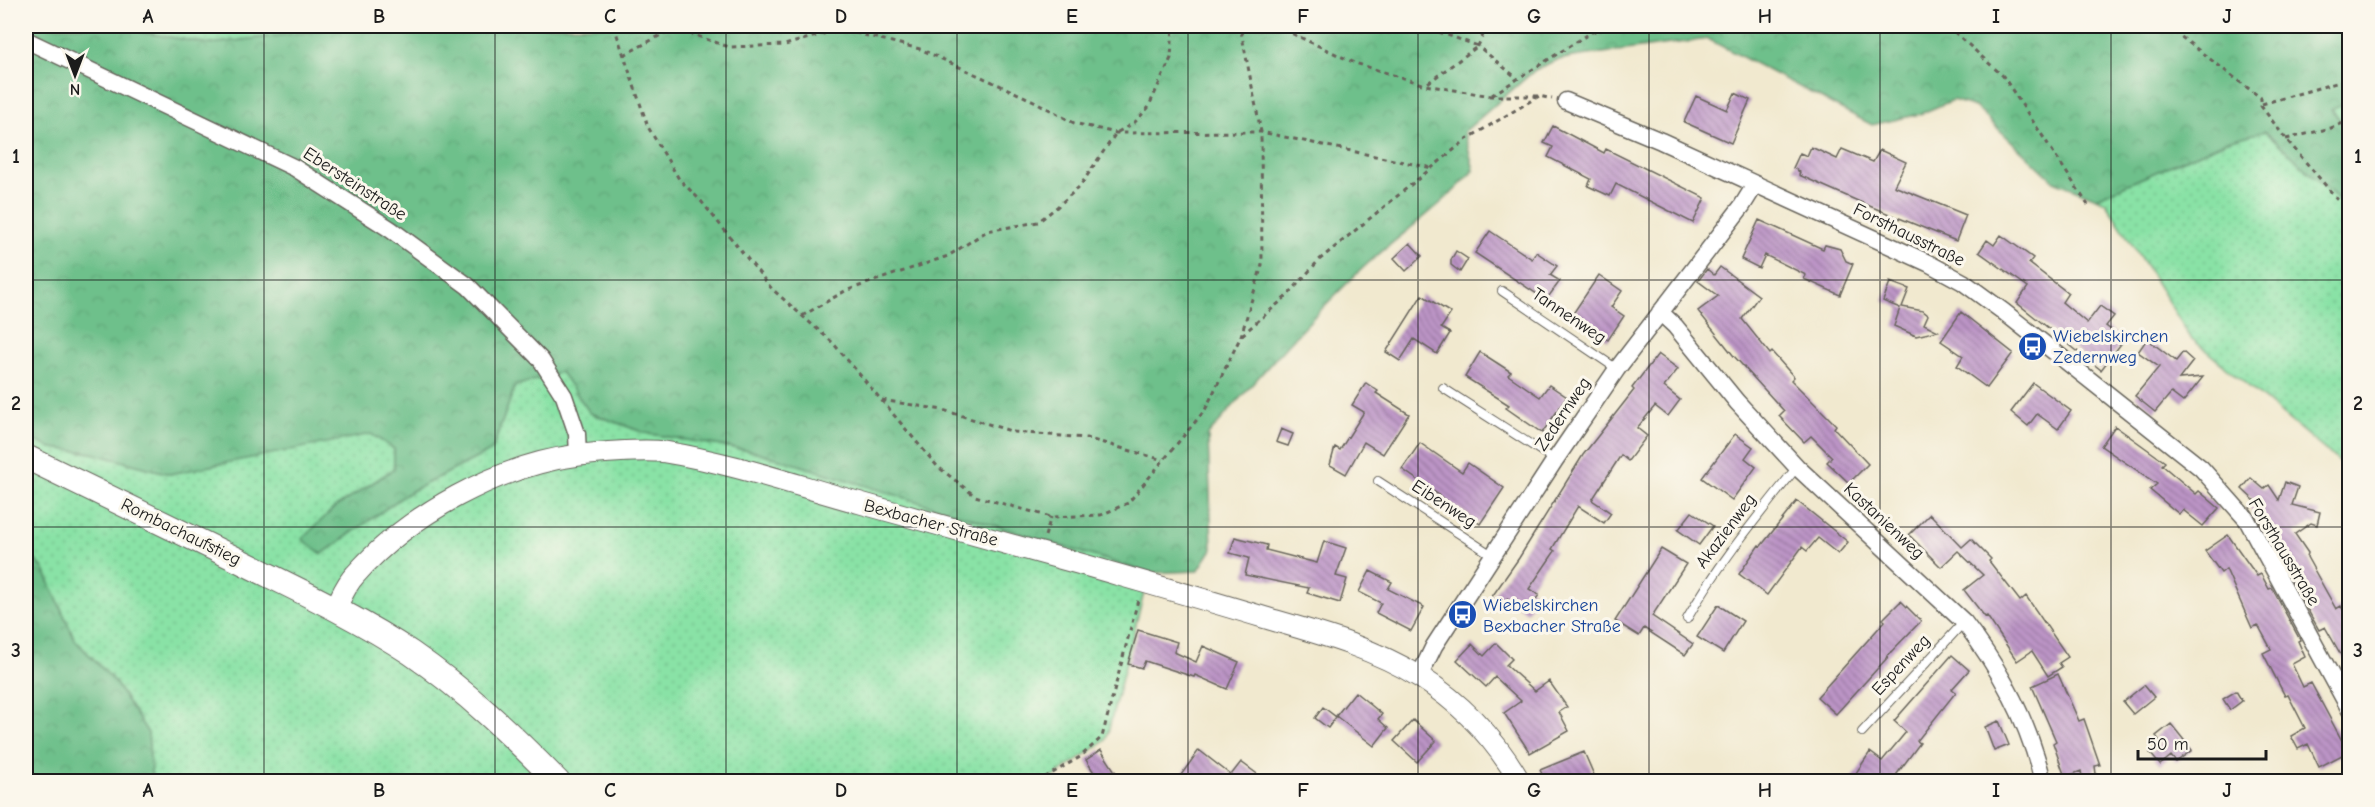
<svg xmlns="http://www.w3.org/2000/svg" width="2375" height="807" viewBox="0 0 2375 807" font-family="'Comic Neue',sans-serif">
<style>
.grass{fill:url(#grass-dots);stroke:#527f61;stroke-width:1.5}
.forest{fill:url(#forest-crowns);stroke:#456e54;stroke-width:1.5}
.building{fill:url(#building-back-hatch)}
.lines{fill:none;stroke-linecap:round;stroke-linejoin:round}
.service-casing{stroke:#67645b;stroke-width:10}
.minor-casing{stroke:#67645b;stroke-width:19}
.tertiary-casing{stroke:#67645b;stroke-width:23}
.secondary-casing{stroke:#67645b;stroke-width:26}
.path{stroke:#67645b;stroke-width:3;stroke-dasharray:4.5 4.5;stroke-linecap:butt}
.service{stroke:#fff;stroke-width:8}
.minor{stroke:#fff;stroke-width:16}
.tertiary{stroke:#fff;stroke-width:21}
.secondary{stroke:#fff;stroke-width:24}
.grid{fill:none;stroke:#1c1c1c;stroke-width:1.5;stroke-opacity:0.55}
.labels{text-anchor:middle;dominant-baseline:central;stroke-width:6;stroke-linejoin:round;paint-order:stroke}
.street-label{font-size:18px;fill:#1c1c1c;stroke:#fbf7ec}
.transit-label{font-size:18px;fill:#164399;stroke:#fbf7ec;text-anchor:start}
.neatline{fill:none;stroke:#1c1c1c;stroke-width:2}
.grid-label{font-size:20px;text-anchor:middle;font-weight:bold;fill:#1c1c1c}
</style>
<defs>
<pattern id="grass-dots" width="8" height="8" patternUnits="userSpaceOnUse" patternTransform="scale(1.5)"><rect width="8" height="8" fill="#89e2a6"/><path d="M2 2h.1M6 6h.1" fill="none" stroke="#76c18e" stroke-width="1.8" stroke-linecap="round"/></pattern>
<pattern id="forest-crowns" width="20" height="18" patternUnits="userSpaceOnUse" patternTransform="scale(1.5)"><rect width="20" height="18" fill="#6ec08b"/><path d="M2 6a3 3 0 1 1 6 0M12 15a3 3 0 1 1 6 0" fill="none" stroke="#5fa477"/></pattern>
<pattern id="building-back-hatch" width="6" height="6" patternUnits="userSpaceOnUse" patternTransform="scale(1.5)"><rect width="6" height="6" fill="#bc94c6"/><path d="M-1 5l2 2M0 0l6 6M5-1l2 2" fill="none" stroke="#9878a0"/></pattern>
</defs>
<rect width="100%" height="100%" fill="#fbf7ec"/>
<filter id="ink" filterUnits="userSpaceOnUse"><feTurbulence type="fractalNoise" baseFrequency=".0167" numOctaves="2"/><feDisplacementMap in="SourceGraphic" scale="12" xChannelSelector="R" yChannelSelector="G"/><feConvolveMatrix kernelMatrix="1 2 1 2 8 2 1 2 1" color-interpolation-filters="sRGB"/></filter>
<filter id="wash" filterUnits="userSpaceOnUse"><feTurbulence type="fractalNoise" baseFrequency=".008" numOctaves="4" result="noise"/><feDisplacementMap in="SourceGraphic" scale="24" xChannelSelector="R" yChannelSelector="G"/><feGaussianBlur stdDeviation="1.35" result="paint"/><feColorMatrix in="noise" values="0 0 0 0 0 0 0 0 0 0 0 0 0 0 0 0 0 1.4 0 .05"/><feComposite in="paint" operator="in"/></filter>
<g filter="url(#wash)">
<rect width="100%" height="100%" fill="#f1e9cf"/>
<path class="grass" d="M 137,26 L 355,26 L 210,44 L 141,32 Z
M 2349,101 L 2349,131 L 2331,108 Z
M 2265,131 L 2349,209 L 2349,470 L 2191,338 L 2106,203 L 2096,198 L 2227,141 Z
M 561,371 L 590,413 L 645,433 L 757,452 L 1149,573 L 1106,740 L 1048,781 L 152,781 L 148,733 L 114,681 L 75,640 L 43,568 L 26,551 L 26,437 L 52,448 L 92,453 L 170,474 L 371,433 L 394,449 L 394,469 L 334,508 L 322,554 L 408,493 L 492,450 L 515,386 Z"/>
<path class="forest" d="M 26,26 L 137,26 L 141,32 L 210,44 L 355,26 L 2349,26 L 2349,101 L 2331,109 L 2349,131 L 2349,209 L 2265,131 L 2227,141 L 2096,198 L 2054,181 L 1975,107 L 1953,100 L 1920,114 L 1872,125 L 1708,39 L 1573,57 L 1554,61 L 1535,70 L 1464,132 L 1474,170 C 1442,207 1400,234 1364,267 C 1309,319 1258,377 1208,435 L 1212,549 L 1198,571 L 1149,573 L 757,452 L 645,433 L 590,413 L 561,372 L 515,386 L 492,450 L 408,493 L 322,554 L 302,539 L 334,508 L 394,469 L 394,449 L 371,434 L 170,474 L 92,453 L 52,448 L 26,437 Z
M 26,551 L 43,568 L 75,640 L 114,681 L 148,733 L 152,781 L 26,781 Z"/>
<g id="blocks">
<path class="building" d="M 1735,93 L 1750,100 L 1731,143 L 1684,122 L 1696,96 L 1727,110 Z
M 1553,126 L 1604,153 L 1606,149 L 1705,198 L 1693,223 L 1616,184 L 1610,196 L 1588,186 L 1591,179 L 1548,157 L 1553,147 L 1544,143 Z
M 1811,147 L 1837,159 L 1842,149 L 1873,162 L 1880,150 L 1906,162 L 1894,186 L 1966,215 L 1956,241 L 1867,205 L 1799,175 L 1800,172 L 1793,168 L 1800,153 L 1807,156 Z
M 1759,220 L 1823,249 L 1825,245 L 1840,249 L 1846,261 L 1853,264 L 1840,295 L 1804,279 L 1806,275 L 1765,255 L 1759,268 L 1741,259 Z
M 1490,231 L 1532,259 L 1536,252 L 1557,266 L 1550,275 L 1560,281 L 1546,300 L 1475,253 Z
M 2001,235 L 2033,258 L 2029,263 L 2068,293 L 2062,302 L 2087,323 L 2100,306 L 2114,316 L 2106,326 L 2124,340 L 2101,370 L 2017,303 L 2028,287 L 1979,252 L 1987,240 L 1994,245 Z
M 1410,243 L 1422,256 L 1406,271 L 1394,258 Z
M 1456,251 L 1468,259 L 1460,272 L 1451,265 L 1451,260 Z
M 1720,267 L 1759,296 L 1742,319 L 1770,354 L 1772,352 L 1794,377 L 1791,380 L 1836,425 L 1834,428 L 1868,464 L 1849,483 L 1827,462 L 1832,457 L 1811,436 L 1804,442 L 1779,416 L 1784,411 L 1733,355 L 1698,311 L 1718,296 L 1698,281 L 1707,269 L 1714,275 Z
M 1599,275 L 1622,291 L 1611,307 L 1624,316 L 1608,340 L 1572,315 Z
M 1890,282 L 1909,289 L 1902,307 L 1923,311 L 1928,315 L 1924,324 L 1938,331 L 1916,336 L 1894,326 L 1900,308 L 1883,301 Z
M 1422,295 L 1451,313 L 1441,328 L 1450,333 L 1437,354 L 1414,339 L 1400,361 L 1386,352 Z
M 1961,312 L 2013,353 L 1987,388 L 1957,366 L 1963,356 L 1941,341 Z
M 2147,339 L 2176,361 L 2183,352 L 2193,361 L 2179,379 L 2203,377 L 2183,402 L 2171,393 L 2155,412 L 2135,396 L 2159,367 L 2138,352 Z
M 1480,352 L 1511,372 L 1508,375 L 1540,397 L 1549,385 L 1567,397 L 1542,433 L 1506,408 L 1509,405 L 1465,377 Z
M 1658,354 L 1678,369 L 1664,387 L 1680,400 L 1668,416 L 1655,406 L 1637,428 L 1647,436 L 1628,461 L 1621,455 L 1592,500 L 1611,513 L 1604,523 L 1578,506 L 1552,549 L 1555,551 L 1529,589 L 1539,595 L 1527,612 L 1507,599 L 1503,605 L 1491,598 L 1519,558 L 1583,455 L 1634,390 L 1632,388 Z
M 1366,383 L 1378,391 L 1376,393 L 1409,414 L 1383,454 L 1364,442 L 1346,474 L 1330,465 L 1335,447 L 1340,450 L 1364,412 L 1352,405 Z
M 2033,383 L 2071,411 L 2058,429 L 2037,414 L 2028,426 L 2011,412 Z
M 2115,426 L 2165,462 L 2162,465 L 2196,494 L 2199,491 L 2219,508 L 2203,526 L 2183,510 L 2179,514 L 2150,490 L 2157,484 L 2101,446 Z
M 1281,429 L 1293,434 L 1288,446 L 1276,442 Z
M 1735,434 L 1753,447 L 1745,458 L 1756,467 L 1732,500 L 1702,478 Z
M 1420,443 L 1462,472 L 1468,463 L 1504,488 L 1480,524 L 1402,469 Z
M 2251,478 L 2264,489 L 2269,485 L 2279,500 L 2285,482 L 2298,487 L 2292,505 L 2320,512 L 2317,525 L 2311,523 L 2295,534 L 2308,553 L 2307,557 L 2336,609 L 2341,606 L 2349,621 L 2349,669 L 2325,627 L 2319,630 L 2290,578 L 2295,575 L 2282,549 L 2277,549 L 2250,508 L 2257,503 L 2242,489 Z
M 1797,501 L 1848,542 L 1838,554 L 1818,538 L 1807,551 L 1802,547 L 1767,595 L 1739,574 L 1759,545 L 1761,546 Z
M 1692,512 L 1713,526 L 1699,545 L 1678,530 Z
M 1930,514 L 1962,547 L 1971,539 L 1991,559 L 1989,561 L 2020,601 L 2026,596 L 2068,657 L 2059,663 L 2062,667 L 2048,676 L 2032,651 L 2017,661 L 1987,616 L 1985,617 L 1964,590 L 1983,575 L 1958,551 L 1941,567 L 1909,535 Z
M 2228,535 L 2257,576 L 2261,574 L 2269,589 L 2272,588 L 2300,640 L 2298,641 L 2305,657 L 2292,664 L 2303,687 L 2311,683 L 2348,752 L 2319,767 L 2308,744 L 2298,749 L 2291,736 L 2305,728 L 2288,695 L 2285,696 L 2263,653 L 2271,649 L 2258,625 L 2252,628 L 2226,569 L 2221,573 L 2205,551 Z
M 1235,537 L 1267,545 L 1266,550 L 1317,563 L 1324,541 L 1346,548 L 1336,576 L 1347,579 L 1340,603 L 1307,593 L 1309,588 L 1245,575 L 1249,558 L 1230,553 Z
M 1661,549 L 1686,564 L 1652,616 L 1693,644 L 1685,655 L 1644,628 L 1639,636 L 1615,621 Z
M 1370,571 L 1392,582 L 1388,589 L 1424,607 L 1411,631 L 1376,613 L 1381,603 L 1359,592 Z
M 1901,601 L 1921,621 L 1887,656 L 1888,657 L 1836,714 L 1817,697 L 1885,621 L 1883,619 Z
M 1718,605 L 1743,621 L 1723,653 L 1697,637 Z
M 1138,630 L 1177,642 L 1174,652 L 1196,662 L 1203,646 L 1239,662 L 1227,689 L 1195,675 L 1194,677 L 1145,661 L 1142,668 L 1128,664 Z
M 1496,643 L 1512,659 L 1506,665 L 1535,691 L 1549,681 L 1567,707 L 1559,712 L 1569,731 L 1530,753 L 1504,713 L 1521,701 L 1495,677 L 1486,687 L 1457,660 L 1472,644 L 1484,656 Z
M 1952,655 L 1969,670 L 1952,689 L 1956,692 L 1917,741 L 1920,743 L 1891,782 L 1850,782 L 1870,752 L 1882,761 L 1906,732 L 1894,721 Z
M 2058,674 L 2079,721 L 2084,719 L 2100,765 L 2095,766 L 2097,782 L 2083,782 L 2081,771 L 2065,777 L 2053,743 L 2056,741 L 2032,686 Z
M 2144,685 L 2154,697 L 2133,714 L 2123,702 Z
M 2236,691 L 2242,701 L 2230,710 L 2223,699 Z
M 1355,692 L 1382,714 L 1378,719 L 1388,728 L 1374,746 L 1336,716 Z
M 1323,707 L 1336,717 L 1328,728 L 1315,718 Z
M 1413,720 L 1436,741 L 1417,762 L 1394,741 Z
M 1999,721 L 2009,745 L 1994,751 L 1985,727 Z
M 2171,724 L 2192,750 L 2176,762 L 2171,756 L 2160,765 L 2150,753 L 2162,744 L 2156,736 Z
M 1101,750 L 1122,782 L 1100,782 L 1086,760 Z
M 1199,750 L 1231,775 L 1241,762 L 1268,782 L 1176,782 Z
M 1584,752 L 1597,782 L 1546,782 L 1540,770 Z"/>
</g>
</g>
<g filter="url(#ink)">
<use href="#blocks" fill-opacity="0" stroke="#67645b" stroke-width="1.5"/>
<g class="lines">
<defs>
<path id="service" d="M 1502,291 L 1617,369
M 1443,388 L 1555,460
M 1378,481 L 1492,555
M 1687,619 C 1718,564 1758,516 1797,467
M 1862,732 L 1964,622"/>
<path id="minor" d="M 26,40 L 295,168 L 390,229 L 468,286 L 541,360 L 564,396 L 577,434 L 578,455
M 1566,101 L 1661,141 L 1928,263 L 1963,282 L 2004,312 L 2201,468 L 2247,520 L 2350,710
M 1660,312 L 1675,326 L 1737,402 L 1797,467 L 1964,622 C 2001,670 2029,722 2043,782
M 1419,677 L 1434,646 L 1555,460 L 1617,369 L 1742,206 L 1755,185"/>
<path id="tertiary" d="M 335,609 C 341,598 346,584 355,575 C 409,514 499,465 579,455 C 600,453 646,449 665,452 C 733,463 798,486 864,504 C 938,525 1013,545 1088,566 C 1147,583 1207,600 1266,618 C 1318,633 1374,648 1420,677 C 1461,703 1496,740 1520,782"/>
<path id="secondary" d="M 26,457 C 96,491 167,525 238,560 C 296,589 357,617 411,653 C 465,690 512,735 558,782"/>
</defs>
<use href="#service" class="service-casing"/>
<use href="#minor" class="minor-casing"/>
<use href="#tertiary" class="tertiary-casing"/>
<use href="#secondary" class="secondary-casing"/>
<path class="path" d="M 614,26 L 648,127 L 679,179 L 701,201 L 772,289 L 833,343 L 937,466 L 975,496 L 1051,517 L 1101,515 L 1128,503 L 1205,410 L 1241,336 L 1262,265 L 1261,132 L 1240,26
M 674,26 L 674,28 L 729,47 L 785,45 L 840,29 L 920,49 L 1034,101 L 1074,123 L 1116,133 L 1261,132 L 1432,168
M 1276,26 L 1355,63 L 1425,85 L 1491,96 L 1539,96 L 1552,99
M 1422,26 L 1478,46 L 1425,85
M 1487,26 L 1478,46 L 1518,79
M 1948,26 L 2003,76 L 2088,205
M 2167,26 L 2261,98 L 2261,106 L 2286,139 L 2350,214
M 624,55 L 674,28 L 684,26
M 1492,95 L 1592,32 L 1615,26
M 2262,104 L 2350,79
M 2286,139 L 2331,128 L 2350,120
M 802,316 L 845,291 L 948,256 L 987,231 L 1038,222 L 1057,207 L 1080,186 L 1116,133 L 1134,123 L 1148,108 L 1171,58 L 1173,26
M 1242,335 L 1288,295 L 1319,260 L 1467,139 L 1539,96
M 882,400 L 943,410 L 1014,432 L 1086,438 L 1163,460
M 1045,536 L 1051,517
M 26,765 L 40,782
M 1037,782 L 1080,757 L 1102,737 L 1138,600"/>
<use href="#service" class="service"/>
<use href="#minor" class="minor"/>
<use href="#tertiary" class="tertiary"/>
<use href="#secondary" class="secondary"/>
</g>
</g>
<path class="grid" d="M 264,26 L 264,782M 495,26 L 495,782M 726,26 L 726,782M 957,26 L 957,782M 1188,26 L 1188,782M 1418,26 L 1418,782M 1649,26 L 1649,782M 1880,26 L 1880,782M 2111,26 L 2111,782M 26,280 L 2350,280M 26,527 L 2350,527"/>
<defs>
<symbol id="bus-disc" viewBox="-11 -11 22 22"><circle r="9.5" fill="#1a4fb4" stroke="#fbf7ec"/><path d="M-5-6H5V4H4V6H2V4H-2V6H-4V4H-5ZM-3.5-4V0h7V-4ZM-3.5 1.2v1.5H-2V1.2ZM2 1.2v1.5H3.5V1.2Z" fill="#fff"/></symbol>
</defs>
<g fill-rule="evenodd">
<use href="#bus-disc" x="2016" y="330" width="33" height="33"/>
<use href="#bus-disc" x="1446" y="598" width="33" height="33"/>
</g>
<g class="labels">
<g class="street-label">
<text transform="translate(355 184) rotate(33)">Ebersteinstraße</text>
<text transform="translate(1909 235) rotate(26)">Forsthausstraße</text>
<text transform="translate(1569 316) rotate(34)">Tannenweg</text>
<text transform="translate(1563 414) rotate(-56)">Zedernweg</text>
<text transform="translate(1444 504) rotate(33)">Eibenweg</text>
<text transform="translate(1884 521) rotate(43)">Kastanienweg</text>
<text transform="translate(931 523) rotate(15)">Bexbacher Straße</text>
<text transform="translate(1726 531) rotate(-53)">Akazienweg</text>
<text transform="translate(181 532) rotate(26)">Rombachaufstieg</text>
<text transform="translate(2284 552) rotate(59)">Forsthausstraße</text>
<text transform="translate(1901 665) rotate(-47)">Espenweg</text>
</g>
<g class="transit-label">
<text x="2053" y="336">Wiebelskirchen<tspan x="2053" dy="21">Zedernweg</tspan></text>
<text x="1483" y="605">Wiebelskirchen<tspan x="1483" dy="21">Bexbacher Straße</tspan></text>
</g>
</g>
<rect width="2375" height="807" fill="none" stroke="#fbf7ec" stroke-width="66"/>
<g transform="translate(75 75) rotate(180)" stroke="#fbf7ec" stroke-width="4.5" paint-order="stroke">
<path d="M0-4.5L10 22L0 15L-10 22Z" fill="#1c1c1c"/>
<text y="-9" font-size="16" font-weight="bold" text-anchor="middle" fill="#1c1c1c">N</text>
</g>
<path d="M2138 750v9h128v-9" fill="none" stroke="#1c1c1c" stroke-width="3"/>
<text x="2147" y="750" font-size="18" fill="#1c1c1c" stroke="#fbf7ec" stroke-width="4.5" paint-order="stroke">50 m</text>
<rect x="33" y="33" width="2309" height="741" class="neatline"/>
<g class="grid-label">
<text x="148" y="23">A</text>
<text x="379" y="23">B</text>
<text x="610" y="23">C</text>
<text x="841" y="23">D</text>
<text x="1072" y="23">E</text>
<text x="1303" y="23">F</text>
<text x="1534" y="23">G</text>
<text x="1765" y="23">H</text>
<text x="1996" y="23">I</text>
<text x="2227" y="23">J</text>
<text x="16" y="163">1</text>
<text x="2358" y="163">1</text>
<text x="16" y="410">2</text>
<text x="2358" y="410">2</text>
<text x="16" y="657">3</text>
<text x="2358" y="657">3</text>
<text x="148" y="797">A</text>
<text x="379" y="797">B</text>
<text x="610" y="797">C</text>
<text x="841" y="797">D</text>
<text x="1072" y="797">E</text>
<text x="1303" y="797">F</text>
<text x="1534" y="797">G</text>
<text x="1765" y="797">H</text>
<text x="1996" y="797">I</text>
<text x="2227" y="797">J</text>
</g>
</svg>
